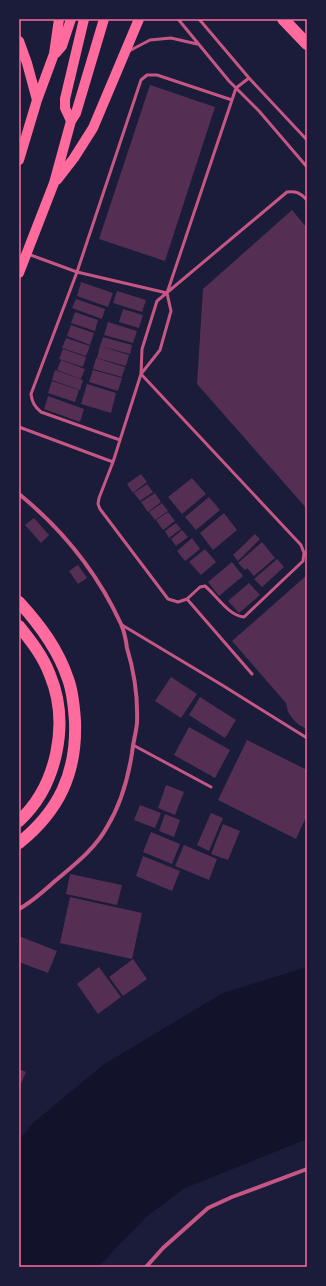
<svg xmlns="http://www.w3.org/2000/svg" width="326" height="1286" viewBox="0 0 326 1286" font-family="Quicksand,sans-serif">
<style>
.water{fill:#12122b}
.building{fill:#542f53}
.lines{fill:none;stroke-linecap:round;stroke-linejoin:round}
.service{stroke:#c65784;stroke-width:3}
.minor{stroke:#c65784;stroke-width:4}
.primary{stroke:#ff6b9d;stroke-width:10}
.motorway{stroke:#ff6b9d;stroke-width:12}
.neatline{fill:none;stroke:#ff6b9d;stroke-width:1.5}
</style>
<rect width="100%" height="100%" fill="#1b1b3a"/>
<path class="water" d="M 307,967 L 307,1139 L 185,1188 L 146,1217 L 98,1267 L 19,1267 L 19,1140 L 33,1123 L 103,1065 L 223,993 Z"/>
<path class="building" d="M 150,85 L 215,107 L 165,261 L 99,239 Z
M 292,210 L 307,228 L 307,509 L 197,384 L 203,289 Z
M 81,282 L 113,293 L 108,307 L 77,296 Z
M 117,291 L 146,300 L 142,312 L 113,303 Z
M 76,299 L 105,309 L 102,319 L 72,308 Z
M 123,309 L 143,315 L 139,328 L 119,322 Z
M 75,312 L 98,320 L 95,331 L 71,323 Z
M 108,322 L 137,331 L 133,343 L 104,335 Z
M 71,325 L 94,333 L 90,345 L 67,336 Z
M 103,337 L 132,345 L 130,354 L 100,346 Z
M 66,338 L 90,346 L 86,356 L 62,348 Z
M 100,346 L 129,355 L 126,366 L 97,358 Z
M 63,349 L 86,357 L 83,367 L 59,359 Z
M 96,358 L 125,367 L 122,377 L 93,369 Z
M 61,360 L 85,369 L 81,379 L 57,370 Z
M 55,370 L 83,380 L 80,390 L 52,380 Z
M 93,370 L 122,378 L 118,391 L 89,382 Z
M 52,381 L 79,390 L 75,402 L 48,393 Z
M 87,384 L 116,393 L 111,413 L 81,404 Z
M 48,396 L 84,409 L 80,422 L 44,409 Z
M 141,474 L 147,482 L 133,493 L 127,484 Z
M 192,478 L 206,494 L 182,514 L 168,497 Z
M 147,484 L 153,492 L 140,501 L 134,493 Z
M 155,493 L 161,502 L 148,512 L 141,502 Z
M 209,497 L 220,510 L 196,530 L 185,517 Z
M 162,503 L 168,511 L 155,520 L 149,512 Z
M 168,512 L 175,521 L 163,530 L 156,520 Z
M 224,513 L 237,530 L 213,550 L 200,533 Z
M 34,518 L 49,535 L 41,543 L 25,525 Z
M 176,523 L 181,529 L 169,538 L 165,531 Z
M 182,530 L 188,537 L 176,546 L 171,539 Z
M 255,534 L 260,539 L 238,561 L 233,555 Z
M 192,538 L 200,549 L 185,561 L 177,551 Z
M 262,542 L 275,558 L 254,576 L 247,568 L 255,561 L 245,570 L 238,563 Z
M 205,549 L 216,562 L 201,575 L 189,562 Z
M 277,559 L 284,567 L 262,587 L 254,579 Z
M 232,562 L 243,576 L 219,596 L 208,582 Z
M 78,565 L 87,578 L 78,584 L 69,571 Z
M 307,575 L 307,729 L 299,725 L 293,719 L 288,712 L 286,703 L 232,641 Z
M 249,583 L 260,595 L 239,613 L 228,601 Z
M 171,677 L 197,694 L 181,718 L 155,701 Z
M 200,697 L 236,720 L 225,738 L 189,715 Z
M 189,727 L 230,750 L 215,778 L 174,755 Z
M 247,740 L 307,770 L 307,815 L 296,839 L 218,800 Z
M 166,785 L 184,792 L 175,815 L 158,808 Z
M 140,805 L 161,813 L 155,828 L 134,820 Z
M 211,813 L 223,818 L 209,851 L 197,845 Z
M 165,814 L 180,820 L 174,837 L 159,831 Z
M 223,824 L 240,831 L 228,860 L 211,854 Z
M 151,832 L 180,844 L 172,864 L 143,852 Z
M 184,845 L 217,859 L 209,880 L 175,866 Z
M 143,856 L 180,871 L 172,891 L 136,876 Z
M 70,874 L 122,885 L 117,905 L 66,894 Z
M 70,897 L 142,913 L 132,959 L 60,943 Z
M 19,936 L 57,951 L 48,973 L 19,962 Z
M 133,959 L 147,979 L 123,996 L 109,977 Z
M 99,967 L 121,997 L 98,1014 L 77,984 Z
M 19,1069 L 26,1072 L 19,1088 Z"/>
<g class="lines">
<path class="service" d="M 178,19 L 229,81 L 259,111 L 307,167
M 199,19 L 249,78 L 307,140
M 129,51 L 150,40 L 171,38 L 197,44
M 28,254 L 77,272 L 167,293
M 141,374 L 301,545 L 304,553 L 303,561 L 244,617 C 229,616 216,595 205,586 L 200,587 L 187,599 L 178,602 L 168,599 L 100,509 L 98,504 L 99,498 L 113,462 L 141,374 L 142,349 L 157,301 L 287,192 C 296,191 301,193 307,200
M 141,374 L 160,350 L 171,311 L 167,293 L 236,88 L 249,78
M 19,427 L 113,462
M 120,440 L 41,412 C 34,406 32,402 31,394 L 77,272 L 141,80 L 147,75 L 157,75 L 232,100
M 187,599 L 252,674
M 122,625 L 222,685 L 307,738
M 133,745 L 211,787"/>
<path class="minor" d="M 19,494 C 62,529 98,574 121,624 C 124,631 126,640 127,648 C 134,671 138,698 137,723 C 136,733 133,743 132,753 C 128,779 121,804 107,827 C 95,849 74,865 55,881 C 44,891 32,902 19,909
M 146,1267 L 163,1248 L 208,1208 L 232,1197 L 307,1169"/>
<path class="primary" d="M 19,41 L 27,63 L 37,100
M 56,53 L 62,46 L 71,19
M 71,121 L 65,108 L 65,99 L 84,19
M 19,160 L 37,100 L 54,54 L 59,19
M 57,180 L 74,158 L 93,128 L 139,19
M 19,273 L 54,183 L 71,121 L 76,113 L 104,19"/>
<path class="motorway" d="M 283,19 L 307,44
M 19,602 C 40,625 58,649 68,679 C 73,692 74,707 75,721 C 77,773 59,811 19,843
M 19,626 C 31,641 43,656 50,675 C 70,723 57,786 19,821"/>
</g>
<rect width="326" height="1286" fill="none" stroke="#1b1b3a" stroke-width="40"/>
<rect x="20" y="20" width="286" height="1246" class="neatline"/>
</svg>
